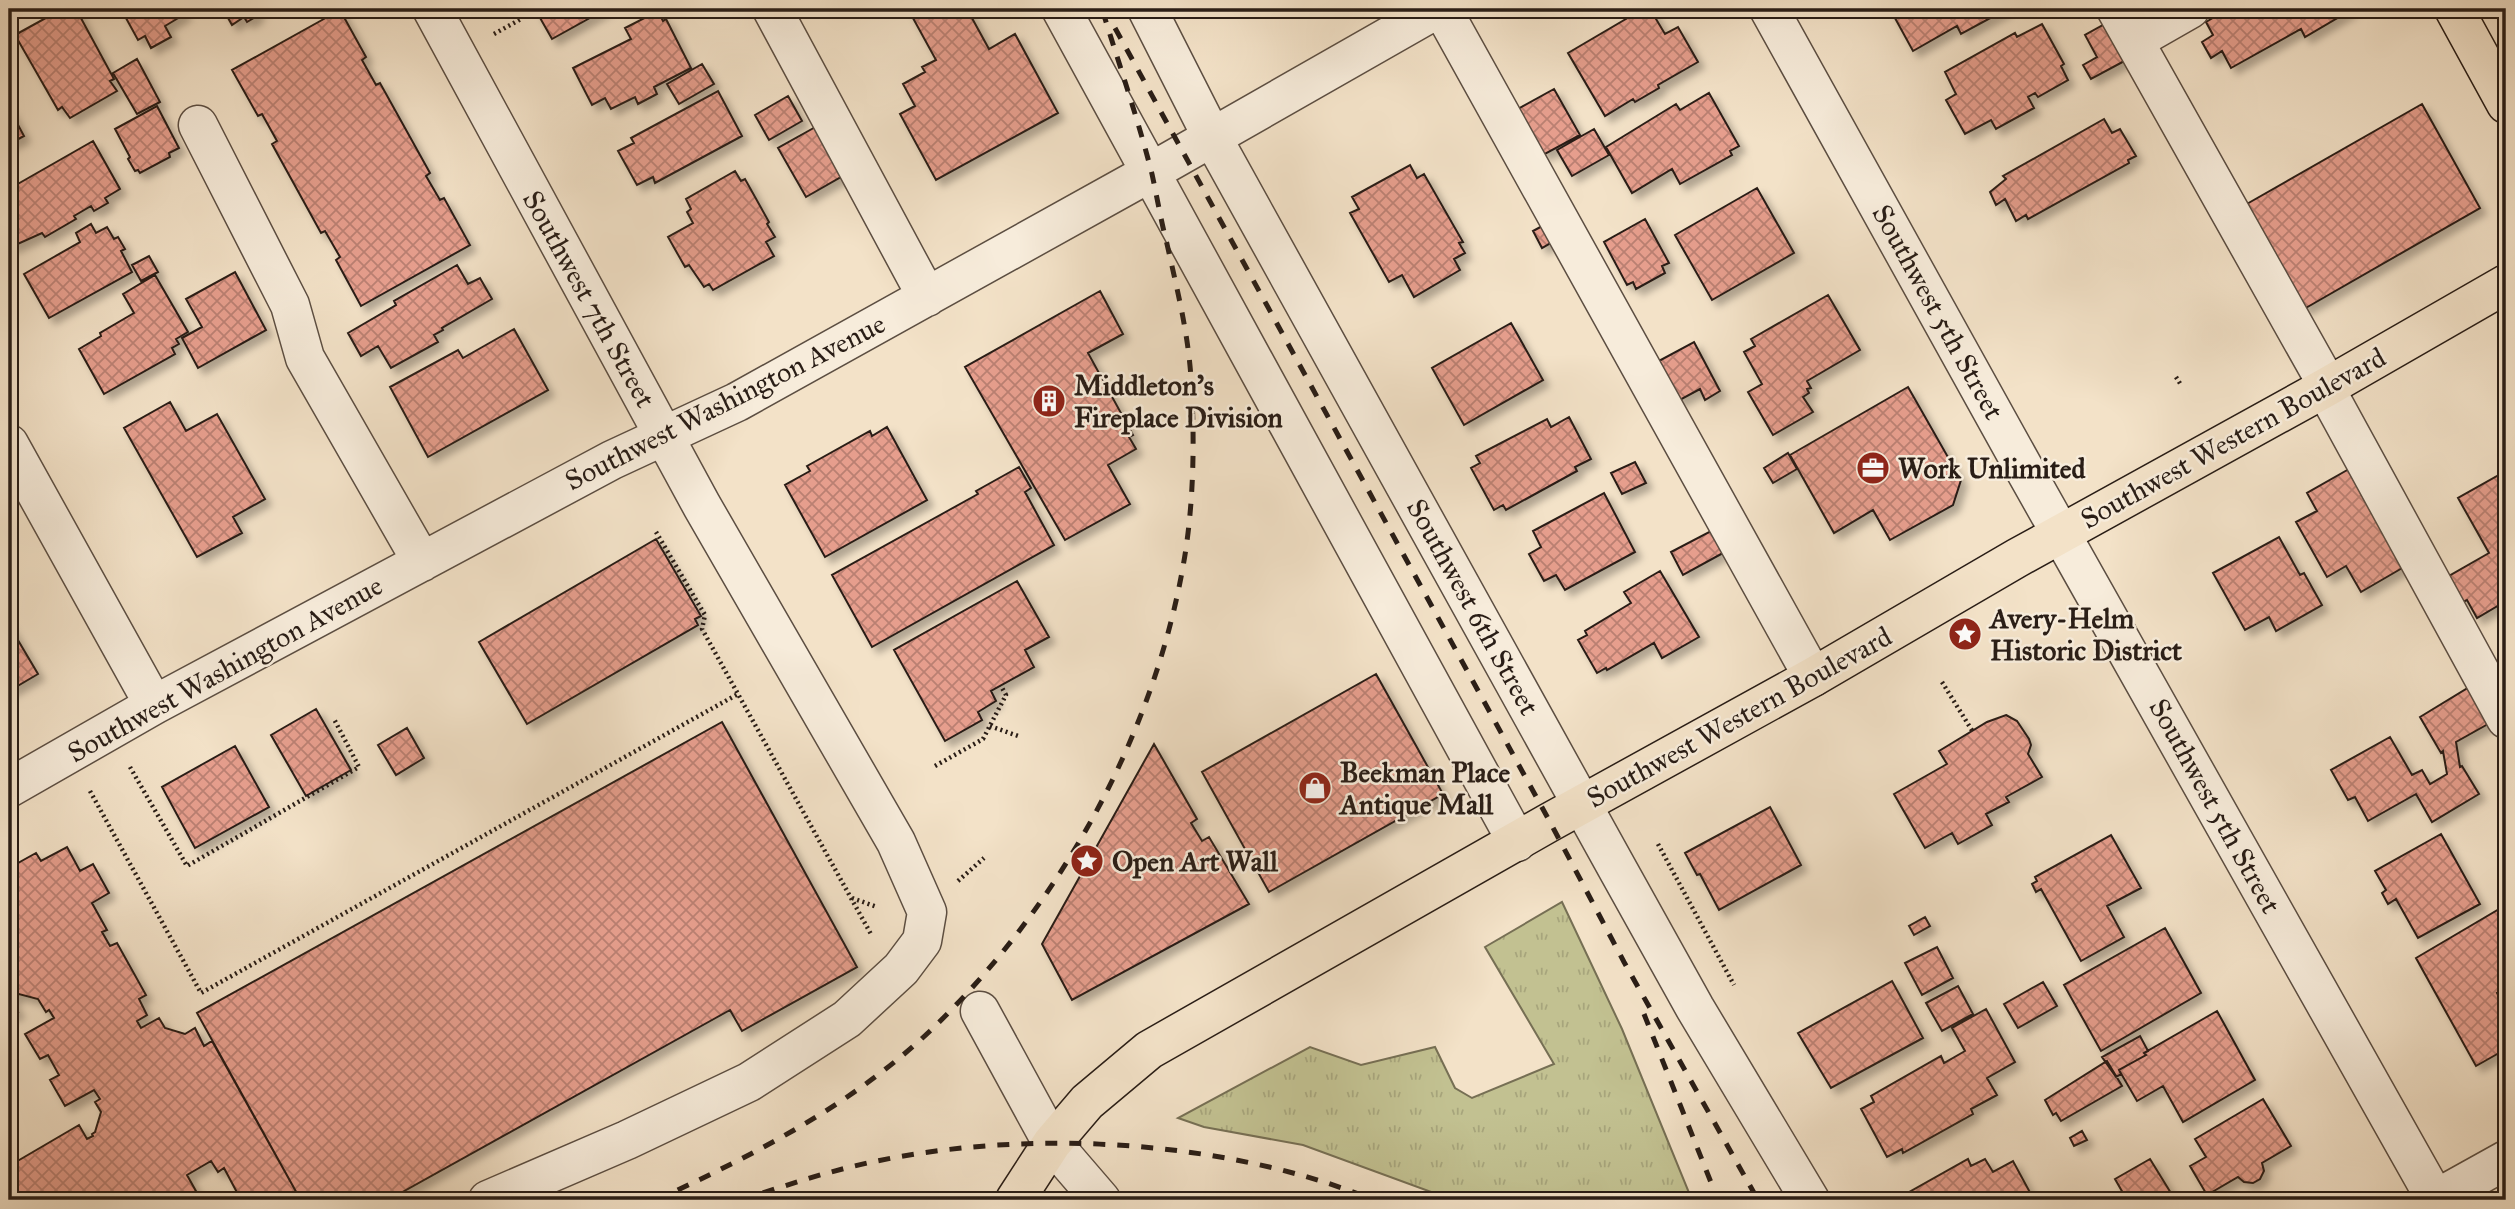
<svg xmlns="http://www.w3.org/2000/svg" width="2515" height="1209" viewBox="0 0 2515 1209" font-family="'IM FELL Great Primer',serif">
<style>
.grass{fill:url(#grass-tufts);stroke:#766f54;stroke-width:2}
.building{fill:url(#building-cross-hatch);stroke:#291d16;stroke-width:2;filter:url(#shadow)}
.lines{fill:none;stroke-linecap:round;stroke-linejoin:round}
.minor-casing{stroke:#5c4e42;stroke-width:41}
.major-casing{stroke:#291d16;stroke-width:41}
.highway-casing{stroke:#291d16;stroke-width:41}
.path{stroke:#291d16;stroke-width:4.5;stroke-dasharray:2 3.5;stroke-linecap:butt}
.minor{stroke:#f7ecdb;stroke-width:38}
.major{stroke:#f3e2c8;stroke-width:38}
.highway{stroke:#f3e2c8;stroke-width:38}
.rail{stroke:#291d16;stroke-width:5;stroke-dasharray:12 12;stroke-linecap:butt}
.labels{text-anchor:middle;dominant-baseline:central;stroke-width:5;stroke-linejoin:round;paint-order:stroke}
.street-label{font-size:28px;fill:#291d16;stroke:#f7ecdb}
.poi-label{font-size:28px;font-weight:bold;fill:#291d16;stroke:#f7ecdb;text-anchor:start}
</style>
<defs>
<pattern id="grass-tufts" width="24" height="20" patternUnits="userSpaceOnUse" patternTransform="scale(1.75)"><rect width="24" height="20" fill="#c2c191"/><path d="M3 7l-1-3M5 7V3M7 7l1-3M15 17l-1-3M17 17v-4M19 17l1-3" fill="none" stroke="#a7a57c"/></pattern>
<pattern id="building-cross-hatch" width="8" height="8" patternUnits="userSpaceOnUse" patternTransform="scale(1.75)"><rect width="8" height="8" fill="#e69e8d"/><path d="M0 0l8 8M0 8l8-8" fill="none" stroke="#ba8072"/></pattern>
<filter id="shadow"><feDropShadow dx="6" dy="6" stdDeviation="3.5" flood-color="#0004"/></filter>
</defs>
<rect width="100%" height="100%" fill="#f3e2c8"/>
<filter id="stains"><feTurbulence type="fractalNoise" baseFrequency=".00286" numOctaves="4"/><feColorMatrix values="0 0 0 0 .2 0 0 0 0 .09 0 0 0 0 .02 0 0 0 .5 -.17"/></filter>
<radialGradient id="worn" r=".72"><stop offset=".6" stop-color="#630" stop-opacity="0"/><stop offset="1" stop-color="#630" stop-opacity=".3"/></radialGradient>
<path class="grass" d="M 1562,902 L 1622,1029 L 1692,1200 L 1453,1200 L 1303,1145 L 1204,1127 L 1178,1118 L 1310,1047 L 1361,1065 L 1435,1047 L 1455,1088 L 1472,1098 L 1554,1064 L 1485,947 Z"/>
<path class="building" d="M 62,9 L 76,9 L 114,79 L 110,81 L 117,91 L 70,118 L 62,107 L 58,110 L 15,35 Z
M 121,9 L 182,9 L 185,14 L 165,26 L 171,37 L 151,48 L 145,36 L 138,40 Z
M 223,9 L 260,9 L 255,12 L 257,16 L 247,22 L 244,17 L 232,25 Z
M 535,9 L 606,9 L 552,39 Z
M 908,9 L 967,9 L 989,49 L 1015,34 L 1058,113 L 936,180 L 900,114 L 915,106 L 903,84 L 925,72 L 922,67 L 936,60 Z
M 1643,9 L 1650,9 L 1665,34 L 1678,27 L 1698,62 L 1658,85 L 1659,88 L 1635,102 L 1633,99 L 1605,116 L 1568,53 Z
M 1890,9 L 2007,9 L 1961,34 L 1957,26 L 1913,51 Z
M 2228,9 L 2350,9 L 2351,10 L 2305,37 L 2301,29 L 2231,68 L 2222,51 L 2211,58 L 2202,42 L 2213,35 L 2206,22 Z
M 340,10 L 366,57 L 362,60 L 376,85 L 380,83 L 430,173 L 426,176 L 440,200 L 444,198 L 470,245 L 361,306 L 336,260 L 340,257 L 325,231 L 321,233 L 272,144 L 277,141 L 262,114 L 258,116 L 232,70 Z
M 658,11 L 663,21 L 666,19 L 691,68 L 654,87 L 657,94 L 638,104 L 635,97 L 611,109 L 605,98 L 592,105 L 573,68 L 631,39 L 625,28 Z
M 2110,21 L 2130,58 L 2091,79 L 2083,65 L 2097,57 L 2085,35 Z
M 2042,24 L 2064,64 L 2061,66 L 2068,80 L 2038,97 L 2035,93 L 2028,97 L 2034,108 L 1996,129 L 1991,120 L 1965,134 L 1946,100 L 1956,94 L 1945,72 L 2015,33 L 2017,37 Z
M 137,59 L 160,102 L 137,114 L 113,73 Z
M 702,64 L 714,84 L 679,104 L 667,84 Z
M 1554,89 L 1580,135 L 1543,155 L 1518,109 Z
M 718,91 L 742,136 L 655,183 L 653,177 L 637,185 L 618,151 L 634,143 L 631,138 Z
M 1709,93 L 1739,146 L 1730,151 L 1732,155 L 1680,184 L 1672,169 L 1632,193 L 1606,147 L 1676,104 L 1680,110 Z
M 788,96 L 802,121 L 769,140 L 755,115 Z
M 2422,104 L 2480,208 L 2304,309 L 2245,205 Z
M 157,106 L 179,148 L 169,153 L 170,157 L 140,173 L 138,170 L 135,171 L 128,159 L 130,157 L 115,129 Z
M 9,108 L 24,136 L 9,144 Z
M 2104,119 L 2112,133 L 2120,129 L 2136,156 L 2128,160 L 2129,163 L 2028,219 L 2026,215 L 2016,221 L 2005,199 L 1996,205 L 1990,192 L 2006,179 L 2003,176 Z
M 819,125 L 846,174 L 806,197 L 778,148 Z
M 1594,129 L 1609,155 L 1572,176 L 1557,150 Z
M 93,141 L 120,189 L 105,198 L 108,203 L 94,211 L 91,206 L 74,216 L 76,219 L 45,237 L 42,233 L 11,247 L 9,244 L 9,189 Z
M 1410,165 L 1417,178 L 1424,174 L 1463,242 L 1459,243 L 1465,253 L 1454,259 L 1460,270 L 1414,297 L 1402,275 L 1389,282 L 1350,213 L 1359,209 L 1352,197 Z
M 735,171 L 741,181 L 745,179 L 769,222 L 767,224 L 775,237 L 766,242 L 774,256 L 713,290 L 709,284 L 704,287 L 689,265 L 685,267 L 668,237 L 693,223 L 687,212 L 691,209 L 686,199 Z
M 1757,188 L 1794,253 L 1712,300 L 1675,235 Z
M 1645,219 L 1669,263 L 1662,266 L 1665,273 L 1636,289 L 1633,282 L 1627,285 L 1604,242 Z
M 91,224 L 96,233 L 107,227 L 114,239 L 118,237 L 125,249 L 121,251 L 132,272 L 49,318 L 24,274 L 80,242 L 76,233 Z
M 1546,224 L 1554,241 L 1542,248 L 1533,231 Z
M 149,256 L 158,272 L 141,281 L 132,265 Z
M 457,265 L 468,284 L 480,278 L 492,299 L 442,328 L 443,330 L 434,335 L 438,342 L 391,368 L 378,346 L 361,356 L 348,333 L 396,305 L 394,301 Z
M 235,272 L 266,330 L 198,368 L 182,338 L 202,327 L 186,299 Z
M 155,275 L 188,332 L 176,339 L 179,344 L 172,348 L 175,354 L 104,394 L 79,349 L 101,336 L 100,333 L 134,313 L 123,294 Z
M 1100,291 L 1123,334 L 1088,353 L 1133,435 L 1129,437 L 1136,449 L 1108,465 L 1130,504 L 1065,540 L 965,367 Z
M 1828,295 L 1860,350 L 1807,381 L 1811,388 L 1807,389 L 1809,393 L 1803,397 L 1813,412 L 1773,435 L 1748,392 L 1762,384 L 1744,352 L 1755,346 L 1751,339 Z
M 1511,323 L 1543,380 L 1464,425 L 1432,368 Z
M 514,329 L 548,390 L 428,457 L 390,387 L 458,350 L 463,358 Z
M 1694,342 L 1720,391 L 1705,400 L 1700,389 L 1678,401 L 1657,362 Z
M 1908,387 L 1961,480 L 1953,505 L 1890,540 L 1873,510 L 1834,533 L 1790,455 Z
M 170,402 L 186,431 L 217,414 L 265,499 L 233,517 L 242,533 L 197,557 L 124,428 Z
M 1569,417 L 1591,459 L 1575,467 L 1577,471 L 1506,510 L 1503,505 L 1494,510 L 1471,468 L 1480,463 L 1476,456 L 1547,419 L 1551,427 Z
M 887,427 L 927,500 L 825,557 L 785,485 L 810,471 L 807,466 L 870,431 L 872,436 Z
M 1788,453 L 1797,469 L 1773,483 L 1764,468 Z
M 1635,462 L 1646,483 L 1622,494 L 1611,473 Z
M 1019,467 L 1031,488 L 1025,492 L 1054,545 L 872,647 L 832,575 L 978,494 L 976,491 Z
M 2349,469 L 2404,567 L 2361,592 L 2346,566 L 2327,577 L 2296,522 L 2317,511 L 2307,493 Z
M 2506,471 L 2506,601 L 2477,618 L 2467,600 L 2463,602 L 2449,576 L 2489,553 L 2458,498 Z
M 1604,493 L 1635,552 L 1565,590 L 1556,575 L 1544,581 L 1529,554 L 1541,547 L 1533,531 Z
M 1711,531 L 1723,553 L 1683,575 L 1671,552 Z
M 2279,537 L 2300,575 L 2304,573 L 2322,605 L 2276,631 L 2269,617 L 2245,630 L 2213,573 Z
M 656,539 L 701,616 L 695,619 L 698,625 L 527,724 L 479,642 Z
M 1660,571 L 1699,637 L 1662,658 L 1654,643 L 1607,670 L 1606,668 L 1597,673 L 1578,640 L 1587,635 L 1585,631 L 1631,603 L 1624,592 Z
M 1017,581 L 1049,637 L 1025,650 L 1034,667 L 991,691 L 996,701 L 978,712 L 982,720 L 945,741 L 894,650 Z
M 9,625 L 38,674 L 9,691 Z
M 1376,674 L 1443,794 L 1269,892 L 1202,772 Z
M 2476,683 L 2497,719 L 2456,742 L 2460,767 L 2462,766 L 2479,794 L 2432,822 L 2416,794 L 2368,821 L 2355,797 L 2348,800 L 2331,770 L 2390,737 L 2412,775 L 2422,770 L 2430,784 L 2447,774 L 2443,751 L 2441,753 L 2420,717 Z
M 316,709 L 351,770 L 306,796 L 271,735 Z
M 2006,715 L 2017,721 L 2029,739 L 2031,745 L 2028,754 L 2042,777 L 2006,797 L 2009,802 L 1986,814 L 1992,825 L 1958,844 L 1952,833 L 1925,848 L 1894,794 L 1947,764 L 1939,751 L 1987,722 Z
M 722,722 L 857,967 L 742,1031 L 730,1010 L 388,1200 L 337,1200 L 332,1193 L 320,1200 L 295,1200 L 299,1197 L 197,1013 Z
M 407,728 L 424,758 L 396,775 L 378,745 Z
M 1154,744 L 1197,819 L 1191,823 L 1202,841 L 1209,837 L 1249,904 L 1072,1000 L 1042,944 Z
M 235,746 L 269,807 L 195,848 L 162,787 Z
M 1770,807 L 1801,865 L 1719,910 L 1700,874 L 1697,875 L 1685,853 Z
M 2441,834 L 2480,904 L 2418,938 L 2396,899 L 2388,904 L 2382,893 L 2386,890 L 2375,871 Z
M 2111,835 L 2141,888 L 2107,906 L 2124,937 L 2081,961 L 2041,889 L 2036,892 L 2032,884 L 2037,881 L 2035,877 Z
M 67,847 L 80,871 L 93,864 L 109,893 L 92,903 L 107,930 L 102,932 L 110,946 L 117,943 L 146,995 L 139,999 L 147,1015 L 137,1021 L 141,1028 L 159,1018 L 165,1028 L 185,1034 L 195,1028 L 204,1046 L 212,1041 L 299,1197 L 295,1200 L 241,1200 L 224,1168 L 218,1172 L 211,1161 L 187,1175 L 201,1200 L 9,1200 L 9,1166 L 79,1125 L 87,1139 L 93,1136 L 92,1134 L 95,1132 L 101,1112 L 95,1102 L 100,1099 L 94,1090 L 65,1106 L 50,1080 L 59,1075 L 48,1055 L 40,1059 L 25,1034 L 54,1018 L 49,1010 L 46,1012 L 38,999 L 19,994 L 11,1000 L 18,1012 L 9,1016 L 9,868 L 36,853 L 41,861 Z
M 2506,905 L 2506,988 L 2497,993 L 2506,1010 L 2506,1049 L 2476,1066 L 2416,958 Z
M 1925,917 L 1930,926 L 1914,935 L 1909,926 Z
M 2165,928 L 2201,993 L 2101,1051 L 2064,985 Z
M 1937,947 L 1953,978 L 1922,995 L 1905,963 Z
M 1892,981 L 1923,1038 L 1831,1088 L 1798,1033 Z
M 2043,982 L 2057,1006 L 2018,1028 L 2004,1004 Z
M 1958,986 L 1973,1014 L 1942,1031 L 1926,1003 Z
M 1986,1009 L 2015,1062 L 1987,1078 L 1997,1095 L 1971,1109 L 1973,1114 L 1903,1153 L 1902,1149 L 1887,1157 L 1861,1109 L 1874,1102 L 1871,1096 L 1941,1056 L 1944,1063 L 1965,1051 L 1952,1028 Z
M 2217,1011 L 2255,1080 L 2183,1122 L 2163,1086 L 2137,1101 L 2119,1070 L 2146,1055 L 2144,1053 Z
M 2140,1036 L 2148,1051 L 2144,1053 L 2146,1055 L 2119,1070 L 2121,1074 L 2116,1077 L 2102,1057 Z
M 2107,1061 L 2122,1086 L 2061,1121 L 2056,1113 L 2053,1115 L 2045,1100 Z
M 2263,1099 L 2291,1146 L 2262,1163 L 2264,1171 L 2260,1179 L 2253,1183 L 2244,1182 L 2238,1177 L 2207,1195 L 2190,1166 L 2206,1157 L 2195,1139 Z
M 2082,1131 L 2087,1140 L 2074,1146 L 2070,1138 Z
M 1968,1159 L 1971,1166 L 1985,1159 L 1993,1172 L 2013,1161 L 2033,1198 L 2029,1200 L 1895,1200 Z
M 2150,1159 L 2174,1198 L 2169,1200 L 2127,1200 L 2115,1179 Z"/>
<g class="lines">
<defs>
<path id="minor" d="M 432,9 L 702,506 L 896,842 L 927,912 L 922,941 L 901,969 L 847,1019 L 749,1082 L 627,1140 L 488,1200
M 772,9 L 927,297
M 1061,9 L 1517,842
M 1147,9 L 1212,137 L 1617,868 L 1695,1008 L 1810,1200
M 1442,9 L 1813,677
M 1769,9 L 2026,472 L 2436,1200
M 2116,9 L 2328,386
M 2134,41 L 2190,9
M 198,125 L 290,305 L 305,358 L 422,562
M 2325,388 L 2506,719
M 9,444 L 154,705
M 9,788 L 154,705 L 612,460 L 737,402 L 1151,172 L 1437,9
M 980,1011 L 1052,1143 L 1101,1200
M 2434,1200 L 2506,1160"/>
<path id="major" d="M 1015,1200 L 1052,1143 L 1087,1102 L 1149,1050 L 1550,822 L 1813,677 L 2017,558 L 2325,388 L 2506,284"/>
<path id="highway" d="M 2454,9 L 2506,104"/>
</defs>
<use href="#minor" class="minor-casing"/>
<use href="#major" class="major-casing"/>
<use href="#highway" class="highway-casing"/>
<path class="path" d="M 494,34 L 521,19
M 2176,377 L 2181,385
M 656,532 L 705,615 L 702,629 L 872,936
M 1942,682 L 1973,732
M 990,726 L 1021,737
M 935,766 L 983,739 L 1006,695 L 1001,686
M 130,767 L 187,866 L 359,767 L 334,719
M 90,791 L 201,993 L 738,694
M 1658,844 L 1734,985
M 958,881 L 984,858
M 852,898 L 877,907"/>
<use href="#minor" class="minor"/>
<use href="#major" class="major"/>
<use href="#highway" class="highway"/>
<path class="rail" d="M 1115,28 L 1550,822 L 1624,962 L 1758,1200
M 1644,1014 L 1718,1200
M 656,1200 C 752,1156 852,1105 930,1031 C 1056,910 1150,744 1182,572 C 1194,509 1195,442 1191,378 C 1188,332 1177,289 1167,244 C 1161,221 1157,197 1152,174 C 1138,119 1119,64 1102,9
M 740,1200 C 770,1191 801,1180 831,1172 C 998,1126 1214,1135 1374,1200"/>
</g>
<defs>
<symbol id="building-disc" viewBox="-11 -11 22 22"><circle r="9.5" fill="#8f2418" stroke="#f7ecdb"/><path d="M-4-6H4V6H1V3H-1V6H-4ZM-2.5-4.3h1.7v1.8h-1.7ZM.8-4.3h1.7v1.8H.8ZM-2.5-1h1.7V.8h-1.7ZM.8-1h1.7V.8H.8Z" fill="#fff"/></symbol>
<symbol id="office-disc" viewBox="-11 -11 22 22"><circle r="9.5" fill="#8f2418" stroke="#f7ecdb"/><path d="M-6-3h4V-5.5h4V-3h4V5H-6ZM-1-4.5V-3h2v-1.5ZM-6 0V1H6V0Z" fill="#fff"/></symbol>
<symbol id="sight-disc" viewBox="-11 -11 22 22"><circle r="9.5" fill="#8f2418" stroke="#f7ecdb"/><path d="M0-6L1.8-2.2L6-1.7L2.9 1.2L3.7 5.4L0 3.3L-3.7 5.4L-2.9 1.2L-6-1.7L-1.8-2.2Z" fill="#fff"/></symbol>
<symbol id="shop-disc" viewBox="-11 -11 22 22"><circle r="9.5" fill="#8f2418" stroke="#f7ecdb"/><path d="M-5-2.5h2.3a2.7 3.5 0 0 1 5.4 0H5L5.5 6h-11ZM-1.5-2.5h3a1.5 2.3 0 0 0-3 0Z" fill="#fff"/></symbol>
</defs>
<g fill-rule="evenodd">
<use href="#building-disc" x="1030" y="382" width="38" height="38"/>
<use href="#office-disc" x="1854" y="449" width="38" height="38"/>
<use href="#sight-disc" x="1946" y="615" width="38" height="38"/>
<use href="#shop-disc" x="1296" y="769" width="38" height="38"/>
<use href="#sight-disc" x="1068" y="842" width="38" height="38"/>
</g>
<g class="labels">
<g class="street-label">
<text transform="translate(589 299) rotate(61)">Southwest 7th Street</text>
<text transform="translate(1938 312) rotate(61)">Southwest 5th Street</text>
<text transform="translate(725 402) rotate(-27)">Southwest Washington Avenue</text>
<text transform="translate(2233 438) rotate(-29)">Southwest Western Boulevard</text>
<text transform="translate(1473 607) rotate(61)">Southwest 6th Street</text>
<text transform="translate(225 669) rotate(-29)">Southwest Washington Avenue</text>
<text transform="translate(1739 717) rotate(-29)">Southwest Western Boulevard</text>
<text transform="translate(2215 806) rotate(61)">Southwest 5th Street</text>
</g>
<g class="poi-label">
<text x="1074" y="385">Middleton's<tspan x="1074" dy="32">Fireplace Division</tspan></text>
<text x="1898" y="468">Work Unlimited</text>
<text x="1990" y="618">Avery-Helm<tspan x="1990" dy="32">Historic District</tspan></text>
<text x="1340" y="772">Beekman Place<tspan x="1340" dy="32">Antique Mall</tspan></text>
<text x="1112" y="861">Open Art Wall</text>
</g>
</g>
<rect width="2515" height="1209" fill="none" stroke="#f3e2c8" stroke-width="35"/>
<rect x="10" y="10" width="2494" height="1188" fill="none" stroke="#291d16" stroke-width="3.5"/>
<rect x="18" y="18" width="2480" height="1174" fill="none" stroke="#291d16" stroke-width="2"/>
<rect width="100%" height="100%" filter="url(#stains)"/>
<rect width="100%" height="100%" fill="url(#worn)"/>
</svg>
